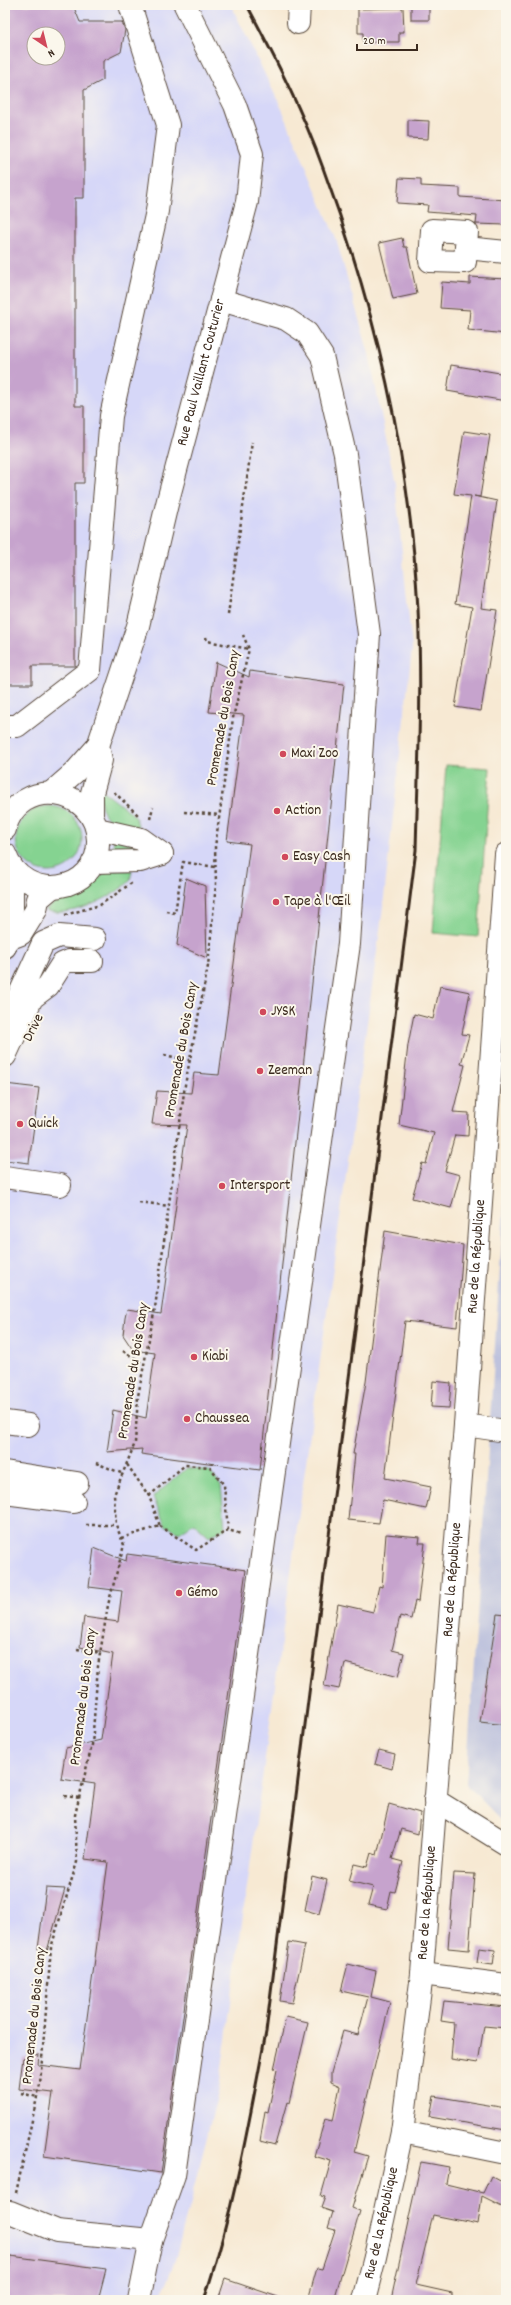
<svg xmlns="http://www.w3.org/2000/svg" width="511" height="2305" viewBox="0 0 511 2305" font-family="Dekko,sans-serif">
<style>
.built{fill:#d6d7f8;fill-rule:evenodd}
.industrial{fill:#bec2dd}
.green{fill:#85d391;stroke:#607e58}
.building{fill:#c6a3cd;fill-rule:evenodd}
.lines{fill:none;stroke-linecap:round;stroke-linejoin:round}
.minor-casing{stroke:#574739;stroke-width:24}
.path{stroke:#574739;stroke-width:2.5;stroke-dasharray:3 3;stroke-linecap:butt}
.minor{stroke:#fff;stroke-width:22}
.rail{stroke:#3b2a1e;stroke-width:3}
.poi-dot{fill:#d1495b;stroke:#fbf7ec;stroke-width:1.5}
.labels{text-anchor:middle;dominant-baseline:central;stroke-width:4;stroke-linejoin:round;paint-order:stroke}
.street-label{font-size:15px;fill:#3b2a1e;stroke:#fbf7ec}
.poi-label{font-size:15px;fill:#3b2a1e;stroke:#fbf7ec;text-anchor:start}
</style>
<rect width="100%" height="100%" fill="#fbf7ec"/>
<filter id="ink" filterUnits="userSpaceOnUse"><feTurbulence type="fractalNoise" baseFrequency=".025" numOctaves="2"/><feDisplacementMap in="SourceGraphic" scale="8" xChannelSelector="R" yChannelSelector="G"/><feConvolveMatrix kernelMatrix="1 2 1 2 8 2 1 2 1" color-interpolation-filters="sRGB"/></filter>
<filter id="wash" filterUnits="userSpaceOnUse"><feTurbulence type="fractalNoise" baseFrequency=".012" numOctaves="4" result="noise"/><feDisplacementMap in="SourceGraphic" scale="16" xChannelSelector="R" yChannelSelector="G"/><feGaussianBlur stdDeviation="0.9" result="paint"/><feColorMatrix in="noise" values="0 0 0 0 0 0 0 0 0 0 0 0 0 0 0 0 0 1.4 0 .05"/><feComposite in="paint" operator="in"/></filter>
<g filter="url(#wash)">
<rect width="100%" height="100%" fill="#f7e9d3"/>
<path class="built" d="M 5,5 L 231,5 L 282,109 L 336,239 L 369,354 L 395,484 L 412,648 L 382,915 L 219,2089 L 176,2257 L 160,2300 L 5,2300 ZM 34,34 L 58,34 L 58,58 L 34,58 Z"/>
<path class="industrial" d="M 506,1177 L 506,1825 L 466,1784 Z"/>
<path class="green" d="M 446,765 L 490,768 L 478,937 L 433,933 Z
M 99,788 L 135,816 L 138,825 L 136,832 C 106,820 102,821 99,788 Z
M16 839a33 33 0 1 1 66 0a33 33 0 1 1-66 0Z
M 114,839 L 136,845 L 134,853 L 112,853 Z
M 132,870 L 130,881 C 112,898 69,919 45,910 L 57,901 L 76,894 L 108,871 Z
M 187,1468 L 209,1471 L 221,1485 L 225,1528 L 209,1537 L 194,1523 L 179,1533 L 165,1525 L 153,1497 Z"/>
<g id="blocks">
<path class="building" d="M 5,5 L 73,5 L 80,22 L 122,22 L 125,30 L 121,52 L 103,61 L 103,80 L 84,90 L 84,198 L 75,198 L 75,406 L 84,406 L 84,483 L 75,483 L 75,666 L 32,666 L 32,684 L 5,684 ZM 34,34 L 58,34 L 58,58 L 34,58 Z
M 411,5 L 429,5 L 429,20 L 411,20 Z
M 403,8 L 404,32 L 399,32 L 399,42 L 363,42 L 363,33 L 358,33 L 358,9 Z
M 408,120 L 429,121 L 428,139 L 408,138 Z
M 399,178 L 421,179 L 421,186 L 460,188 L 460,197 L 506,200 L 506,225 L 476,224 L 477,216 L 427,212 L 428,205 L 397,203 Z
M 402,238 L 404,247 L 407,247 L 417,294 L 393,299 L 379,243 Z
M 470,277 L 506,279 L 506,334 L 468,330 L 470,310 L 440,308 L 442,282 L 470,284 Z
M 451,365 L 506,374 L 506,401 L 447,391 Z
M 464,431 L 490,435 L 480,497 L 474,496 L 497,501 L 481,608 L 497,610 L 481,711 L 455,707 L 472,607 L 455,604 L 471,496 L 454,494 Z
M 216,662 L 249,677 L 250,671 L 344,684 L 260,1470 L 141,1454 L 142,1449 L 107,1452 L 113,1410 L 146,1418 L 155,1353 L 133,1350 L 123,1335 L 125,1318 L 127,1309 L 161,1314 L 187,1125 L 152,1124 L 157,1091 L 191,1093 L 194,1073 L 219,1075 L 250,844 L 227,841 L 244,715 L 209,712 Z
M 186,878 L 205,886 L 207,958 L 177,945 Z
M 440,986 L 470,992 L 462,1034 L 469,1035 L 461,1064 L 465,1065 L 453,1112 L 469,1113 L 468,1136 L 455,1135 L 445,1171 L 460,1175 L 451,1208 L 412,1198 L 422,1163 L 426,1164 L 434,1133 L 399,1125 L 408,1045 L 414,1014 L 433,1019 Z
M 5,1084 L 39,1088 L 29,1163 L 5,1160 Z
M 385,1231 L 463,1245 L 457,1327 L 405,1321 L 385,1478 L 431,1487 L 426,1509 L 383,1500 L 379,1523 L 348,1520 L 355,1454 L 353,1454 L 366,1382 Z
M 433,1381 L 451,1383 L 449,1408 L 431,1407 Z
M 386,1534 L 420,1537 L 419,1543 L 425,1543 L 418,1602 L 415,1601 L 411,1619 L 400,1616 L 392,1650 L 404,1653 L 398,1677 L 345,1663 L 339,1689 L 324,1686 L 338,1604 L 373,1612 L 379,1586 L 382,1587 Z
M 94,1548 L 126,1561 L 127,1554 L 246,1570 L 161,2173 L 44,2156 L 53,2093 L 19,2089 L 23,2058 L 39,2054 L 38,2065 L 80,2070 L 108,1862 L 85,1859 L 95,1784 L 61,1779 L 66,1748 L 101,1740 L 113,1654 L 80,1647 L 84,1617 L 118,1622 L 122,1591 L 89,1587 Z
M 497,1614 L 506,1615 L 506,1725 L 480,1722 Z
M 379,1750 L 395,1754 L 392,1769 L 375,1764 Z
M 389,1804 L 420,1813 L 418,1834 L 401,1829 L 392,1859 L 403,1862 L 395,1892 L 391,1891 L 387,1909 L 368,1905 L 373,1887 L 349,1881 L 354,1864 L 367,1867 L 371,1853 L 377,1855 Z
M 454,1873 L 475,1874 L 469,1950 L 448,1948 Z
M 312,1876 L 327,1880 L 319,1914 L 305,1910 Z
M 46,1888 L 65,1889 L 47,1951 L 38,1949 Z
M 289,1942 L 305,1945 L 292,2003 L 280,2001 Z
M 479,1948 L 495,1950 L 493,1965 L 477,1963 Z
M 348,1964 L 376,1971 L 371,1997 L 390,2002 L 354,2152 L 368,2156 L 352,2208 L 360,2211 L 334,2300 L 308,2300 L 317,2268 L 322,2269 L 335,2230 L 328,2228 L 333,2212 L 321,2208 L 325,2197 L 321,2196 L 331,2161 L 314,2156 L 325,2119 L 333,2121 L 340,2086 L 331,2082 L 331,2073 L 343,2031 L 358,2035 L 368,1997 L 341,1991 Z
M 444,2001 L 506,2007 L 506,2028 L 484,2026 L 478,2063 L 451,2059 L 454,2023 L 441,2021 Z
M 286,2017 L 308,2022 L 289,2103 L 287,2102 L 275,2145 L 260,2141 L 265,2111 L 268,2112 L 277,2070 L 274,2069 Z
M 434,2096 L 506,2108 L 506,2130 L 430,2117 Z
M 421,2162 L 449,2167 L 446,2184 L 483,2193 L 491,2176 L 506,2184 L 506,2208 L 482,2196 L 478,2224 L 433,2215 L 416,2285 L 452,2293 L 452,2300 L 391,2300 Z
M 11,2256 L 106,2269 L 98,2300 L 5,2300 Z
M 225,2279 L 278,2297 L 278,2300 L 218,2300 Z"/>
</g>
</g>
<g filter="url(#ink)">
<use href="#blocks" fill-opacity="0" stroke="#574739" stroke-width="1"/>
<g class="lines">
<defs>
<g id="minor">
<path d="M 298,23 L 299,5"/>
<path d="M 432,230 L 467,232 L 465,262 L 430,261 Z"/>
<path d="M 466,248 L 506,252"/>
<path d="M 5,726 L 17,726 L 90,670 L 111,416 L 157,211 L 168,125 L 130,5"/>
<path id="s1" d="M 52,792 L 75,772 L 98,746 L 138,626 L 167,504 L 247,202 L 252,154 L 235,105 L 185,5"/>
<path d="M 92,816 L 92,793 L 101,760 L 98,746"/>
<path d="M 5,829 C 17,776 96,785 98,840 C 100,894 23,905 5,854"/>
<path d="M 97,829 L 141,839 L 162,854"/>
<path d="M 93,862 L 140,861 L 162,854"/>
<path d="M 8,939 L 21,934 L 36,910 L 38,899 L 51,888"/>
<path d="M 5,947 L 8,939 L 7,927 L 12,909 L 12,868"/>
<path d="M 5,1026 L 43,943 L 59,936 L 95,939"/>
<path d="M 5,1056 L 32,998 L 48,986 L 62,964 L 69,961 L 92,961"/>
<path d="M 5,1177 L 60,1185"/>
<path d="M 5,1422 L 28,1425"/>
<path d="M 465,1425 L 506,1431"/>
<path d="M 5,1472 L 77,1483"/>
<path d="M 5,1493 L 74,1502"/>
<path d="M 435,1800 L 506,1844"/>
<path d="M 422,1974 L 506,1985"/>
<path d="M 402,2132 L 506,2153"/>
<path d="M 5,2213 L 10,2212 L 57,2231 L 151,2240 L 174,2175 L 349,944 L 369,634 L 345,454 L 322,356 L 307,333 L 286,319 L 221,300"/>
<path d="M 139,2300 L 151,2240"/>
<path id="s2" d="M 364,2300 L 375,2257 L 402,2132 L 422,1974 L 465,1425 L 506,854"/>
</g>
</defs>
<use href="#minor" class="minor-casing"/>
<path class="path" d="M 228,615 L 252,442
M 206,637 L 207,641 L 249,649
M 114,792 L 139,816
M 184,812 L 219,815
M 150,819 L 153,807
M 166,911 L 175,913 L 183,862 L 215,867
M 65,915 L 100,905 L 133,882
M 164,1055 L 189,1060
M 139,1202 L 169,1206
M 123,1351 L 144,1364
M 96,1463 L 121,1473
M 149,1496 L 185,1465 L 210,1467 L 224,1485 L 228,1530
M 86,1525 L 116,1525
M 160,1526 L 196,1550 L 228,1530 L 241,1534
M 121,1538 L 160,1526 L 149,1496 L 126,1463
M 77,1649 L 100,1653
M 64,1796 L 80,1798
M 21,2093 L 37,2097
M 16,2193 L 40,2084 L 51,1948 L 77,1862 L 75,1815 L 92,1745 L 98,1666 L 108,1605 L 124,1545 L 116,1525 L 114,1495 L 135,1443 L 138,1396 L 155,1308 L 185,1085 L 208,966 L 216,884 L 215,847 L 233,718 L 249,649 L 243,635
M 5,2244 L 6,2233"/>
<use href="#minor" class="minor"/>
<path class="rail" d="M 204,2300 C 233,2213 249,2123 266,2032 L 416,850 C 418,770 422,689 418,609 C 410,459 375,308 323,168 C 303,112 275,58 247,5"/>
</g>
</g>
<g class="poi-dot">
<circle cx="283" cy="754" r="4"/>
<circle cx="277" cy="811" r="4"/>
<circle cx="285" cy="857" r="4"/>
<circle cx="276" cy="902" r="4"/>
<circle cx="263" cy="1012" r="4"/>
<circle cx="260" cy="1071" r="4"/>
<circle cx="20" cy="1124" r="4"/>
<circle cx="222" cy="1186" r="4"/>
<circle cx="194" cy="1357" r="4"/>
<circle cx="187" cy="1419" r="4"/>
<circle cx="179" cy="1593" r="4"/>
</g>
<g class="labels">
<g class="street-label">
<text stroke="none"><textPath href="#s1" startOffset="453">Rue Paul Vaillant Couturier</textPath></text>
<text transform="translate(224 718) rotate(-80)">Promenade du Bois Cany</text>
<text transform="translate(34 1028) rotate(-64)">Drive</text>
<text transform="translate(182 1050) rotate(-80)">Promenade du Bois Cany</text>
<text stroke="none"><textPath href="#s2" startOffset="1051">Rue de la République</textPath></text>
<text transform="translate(134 1371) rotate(-81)">Promenade du Bois Cany</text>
<text stroke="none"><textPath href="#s2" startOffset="727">Rue de la République</textPath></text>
<text transform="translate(84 1697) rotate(-83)">Promenade du Bois Cany</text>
<text stroke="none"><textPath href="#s2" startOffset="403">Rue de la République</textPath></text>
<text transform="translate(35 2016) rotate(-84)">Promenade du Bois Cany</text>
<text stroke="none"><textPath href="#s2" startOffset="79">Rue de la République</textPath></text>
</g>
<g class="poi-label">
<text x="291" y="754">Maxi Zoo</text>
<text x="285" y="811">Action</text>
<text x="293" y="857">Easy Cash</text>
<text x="284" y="902">Tape à l'Œil</text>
<text x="271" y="1012">JYSK</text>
<text x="268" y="1071">Zeeman</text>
<text x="28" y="1124">Quick</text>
<text x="230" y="1186">Intersport</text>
<text x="202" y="1357">Kiabi</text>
<text x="195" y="1419">Chaussea</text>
<text x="187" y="1593">Gémo</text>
</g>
</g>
<rect width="511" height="2305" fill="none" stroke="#fbf7ec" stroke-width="20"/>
<g transform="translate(46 46) rotate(145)"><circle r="19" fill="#fbf7ec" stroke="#aea59a"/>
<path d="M0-3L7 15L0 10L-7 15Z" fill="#d1495b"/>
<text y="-6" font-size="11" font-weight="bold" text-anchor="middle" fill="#3b2a1e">N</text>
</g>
<path d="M357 44v6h60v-6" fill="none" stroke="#3b2a1e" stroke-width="2"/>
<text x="363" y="44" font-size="12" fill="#3b2a1e" stroke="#fbf7ec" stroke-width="3" paint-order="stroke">20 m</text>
</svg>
